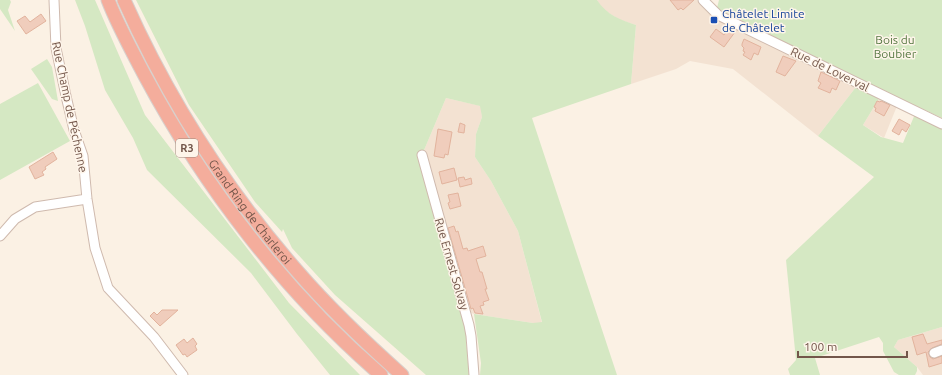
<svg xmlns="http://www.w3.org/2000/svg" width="942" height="375" viewBox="0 0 942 375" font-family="Ubuntu,sans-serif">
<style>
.residential{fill:#f3e2d2}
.green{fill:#d5e8c3}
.building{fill:#f0cdbc;stroke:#e2b39d}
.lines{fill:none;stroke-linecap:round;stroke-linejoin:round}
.minor-casing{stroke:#cfbaae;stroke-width:11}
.highway-casing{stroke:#d8d0cc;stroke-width:15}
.minor{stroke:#fff;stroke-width:9}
.highway{stroke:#f4ad9c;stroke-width:13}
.transit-dot{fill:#1a4fb4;stroke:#fef5ea;stroke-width:1.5}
.labels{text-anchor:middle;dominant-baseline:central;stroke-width:3;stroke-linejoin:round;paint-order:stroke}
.shield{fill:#fef5ea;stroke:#9d867a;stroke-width:1}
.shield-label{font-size:11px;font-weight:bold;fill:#73564a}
.transit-label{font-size:12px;fill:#164399;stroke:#fef5ea;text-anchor:start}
.park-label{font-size:12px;fill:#567842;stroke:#fef5ea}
.street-label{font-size:12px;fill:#73564a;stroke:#fef5ea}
</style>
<rect width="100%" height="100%" fill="#fbf1e4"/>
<path class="residential" d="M 597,0 L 697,0 L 707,10 L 856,87 L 818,136 L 733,69 L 690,61 L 676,69 L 631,84 L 636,25 L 620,20 L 602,9 Z
M 880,97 L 897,106 L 884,138 L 863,125 Z
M 446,98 L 481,106 L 482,117 L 476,134 L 475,157 L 491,181 L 518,231 L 542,323 L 533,323 L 474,314 L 465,310 L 422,155 Z
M 942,327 L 942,375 L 923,375 L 917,367 L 894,347 L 898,340 Z"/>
<path class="green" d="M 0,0 L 10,0 L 11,2 L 8,10 L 15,31 L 0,9 Z
M 75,0 L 95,0 L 145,115 L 289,303 L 360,375 L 330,375 L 297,334 L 251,273 L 147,170 L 133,138 L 105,90 L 85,26 Z
M 136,0 L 597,0 C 607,15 620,20 636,25 L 631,84 L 532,118 L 617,375 L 480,375 L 481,363 L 474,314 L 533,323 L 542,322 L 518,231 L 491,181 L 475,157 L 476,134 L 482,117 L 480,106 L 446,98 L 422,155 L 469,325 L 466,339 L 469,375 L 426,375 L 335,295 L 292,248 L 283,229 L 282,232 L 255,202 L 189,105 Z
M 719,0 L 942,0 L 942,118 L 832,67 L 717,8 Z
M 47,59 L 52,67 L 58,101 L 52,99 L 31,69 Z
M 38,83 L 70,141 L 0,180 L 0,104 Z
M 856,87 L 880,97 L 863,125 L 881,137 L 903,143 L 915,114 L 942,128 L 942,327 L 898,340 L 894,347 L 917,367 L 917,371 L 915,375 L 899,375 L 894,372 L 883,351 L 883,343 L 879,337 L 815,358 L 820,375 L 790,375 L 788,369 L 796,360 L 786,260 L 874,177 L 818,136 Z"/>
<path class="building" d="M 670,0 L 694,0 L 683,10 L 681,8 L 678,10 Z
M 41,14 L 46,21 L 26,34 L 17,21 L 25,16 L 30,22 Z
M 729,28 L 735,32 L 724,47 L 710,37 L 716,29 L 724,35 Z
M 744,39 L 761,47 L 758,55 L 754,53 L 751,60 L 743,55 L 745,52 L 743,51 L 744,48 L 742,46 L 742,44 Z
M 783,56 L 796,61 L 785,76 L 776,72 Z
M 821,72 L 840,81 L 836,90 L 832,88 L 830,93 L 818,88 L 821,83 L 818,81 Z
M 877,101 L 880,102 L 881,101 L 890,105 L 884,116 L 875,111 L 876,108 L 874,107 Z
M 899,119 L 910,125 L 906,132 L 902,129 L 899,135 L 892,131 Z
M 460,123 L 465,125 L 464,133 L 458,132 Z
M 438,129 L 452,132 L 448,155 L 445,154 L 444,158 L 434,156 Z
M 53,152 L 57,159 L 45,167 L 46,169 L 42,172 L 44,175 L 35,179 L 29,167 Z
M 454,168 L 457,180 L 442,184 L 439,172 Z
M 464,177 L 465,180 L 471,178 L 472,184 L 460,187 L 458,178 Z
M 458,193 L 461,206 L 450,209 L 448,203 L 450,202 L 448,195 Z
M 454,226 L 456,232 L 458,231 L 463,249 L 467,248 L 468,251 L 483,246 L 486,256 L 476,259 L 480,272 L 482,272 L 487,289 L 485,289 L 489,300 L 483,302 L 484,305 L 480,306 L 483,314 L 475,313 L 473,308 L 471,309 L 448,228 Z
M 162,310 L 178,310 L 160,326 L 150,316 L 154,312 L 157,315 Z
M 923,334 L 927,344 L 942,340 L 942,344 L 932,348 L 928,352 L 930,357 L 933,359 L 942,356 L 942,363 L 929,367 L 926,352 L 917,355 L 912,337 Z
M 193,338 L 197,344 L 195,346 L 197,350 L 187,357 L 185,354 L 183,355 L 176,345 L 184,339 L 187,343 Z"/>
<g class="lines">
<defs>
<path id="minor" d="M 54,0 L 56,48 L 66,96 L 74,130 L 83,156 L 87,199 L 95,248 L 108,288 L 154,337 L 183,375
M 703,0 L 718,15 L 942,124
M 422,155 L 469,325 L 471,336 L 474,375
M 0,236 L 15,219 L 35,207 L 87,199
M 934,353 L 942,350"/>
<g id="highway">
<path d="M 108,0 C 118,26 132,51 145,76 C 205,188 285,292 381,375"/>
<path id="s1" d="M 124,0 C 168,99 227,191 298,272 C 330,309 366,343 402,375"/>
</g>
</defs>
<use href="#minor" class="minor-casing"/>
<use href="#highway" class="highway-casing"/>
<use href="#minor" class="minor"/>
<use href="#highway" class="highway"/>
</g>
<rect class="transit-dot" x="710" y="16" width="8" height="8" rx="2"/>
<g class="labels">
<rect class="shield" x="176" y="139" width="22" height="18" rx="3"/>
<g class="shield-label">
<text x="187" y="148">R3</text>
</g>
<g class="transit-label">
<text x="722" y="13">Châtelet Limite<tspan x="722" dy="14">de Châtelet</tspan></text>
</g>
<g class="park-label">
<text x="895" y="39">Bois du<tspan x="895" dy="14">Boubier</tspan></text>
</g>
<g class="street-label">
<text transform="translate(830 69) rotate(26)">Rue de Loverval</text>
<text transform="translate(70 107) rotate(78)">Rue Champ de Péchenne</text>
<text stroke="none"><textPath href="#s1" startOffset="247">Grand Ring de Charleroi</textPath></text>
<text transform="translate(452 264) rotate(74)">Rue Ernest Solvay</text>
</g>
</g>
<path d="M798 351v6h109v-6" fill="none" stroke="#73564a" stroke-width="2"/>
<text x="804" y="351" font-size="12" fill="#73564a" stroke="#fef5ea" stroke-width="3" paint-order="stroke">100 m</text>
</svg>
